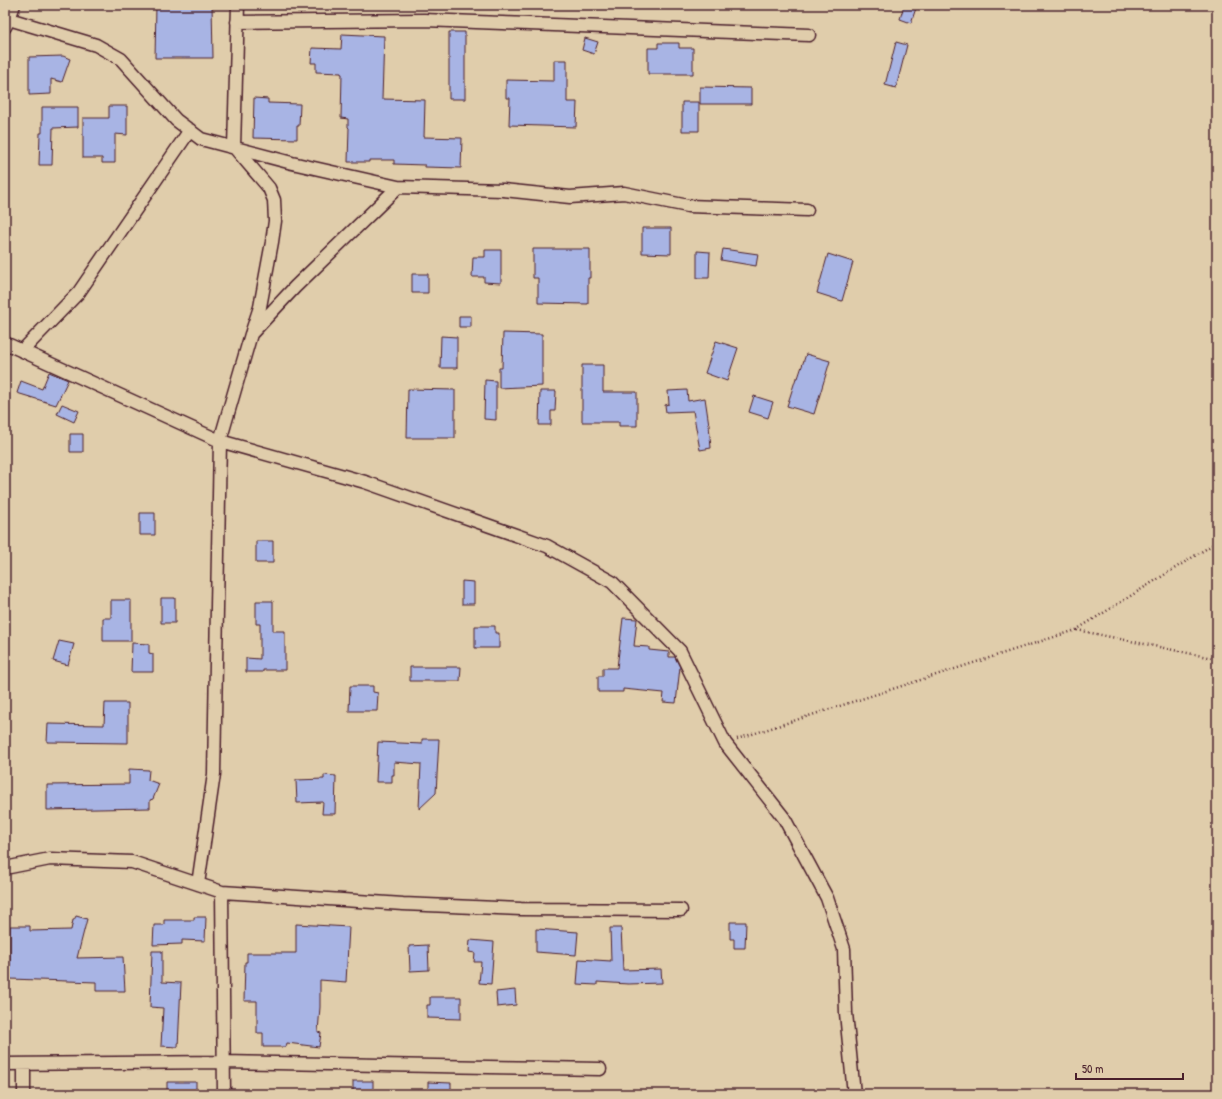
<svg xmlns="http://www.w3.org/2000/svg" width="1222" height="1099" viewBox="0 0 1222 1099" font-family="'Patrick Hand',sans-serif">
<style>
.building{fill:#a8b4e4;stroke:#4a1f2b}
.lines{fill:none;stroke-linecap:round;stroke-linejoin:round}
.street-casing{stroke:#4a1f2b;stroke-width:15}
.path{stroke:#4a1f2b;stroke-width:2.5;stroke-dasharray:1 3;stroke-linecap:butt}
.street{stroke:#e0cdab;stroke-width:12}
</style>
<rect width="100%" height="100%" fill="#e0cdab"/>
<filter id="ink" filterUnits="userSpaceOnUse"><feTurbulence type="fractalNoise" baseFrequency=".025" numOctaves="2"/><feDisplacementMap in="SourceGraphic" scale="8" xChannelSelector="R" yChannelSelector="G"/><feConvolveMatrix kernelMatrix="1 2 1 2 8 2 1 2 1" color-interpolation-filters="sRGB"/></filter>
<g filter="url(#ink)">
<path class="building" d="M 156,5 L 212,5 L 213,58 L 155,58 Z
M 904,5 L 917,5 L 911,23 L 900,19 Z
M 449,32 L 465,32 L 465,99 L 449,99 Z
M 342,34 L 384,36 L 382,99 L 425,100 L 424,137 L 462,138 L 461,168 L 425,167 L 425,165 L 394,164 L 394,160 L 369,160 L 369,162 L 348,162 L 349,128 L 348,127 L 348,119 L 341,118 L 342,74 L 341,74 L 341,73 L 316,72 L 316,63 L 311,63 L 312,48 L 341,49 Z
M 585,38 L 598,42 L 594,54 L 582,50 Z
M 896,42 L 907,45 L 896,88 L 885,85 Z
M 658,43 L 679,43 L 679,48 L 693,48 L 693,74 L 648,74 L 648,48 L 658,48 Z
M 63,56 L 70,59 L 62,82 L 51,79 L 51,94 L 29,95 L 29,57 Z
M 554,60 L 567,60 L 567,102 L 577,102 L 576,127 L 509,125 L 510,98 L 506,98 L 506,80 L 554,81 Z
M 700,87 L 751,88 L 751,104 L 700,104 Z
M 254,98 L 268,99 L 268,103 L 300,104 L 299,126 L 297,126 L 297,139 L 253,138 Z
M 682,102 L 699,102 L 699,131 L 682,131 Z
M 109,106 L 127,106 L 127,135 L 115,134 L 115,163 L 102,163 L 102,158 L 83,158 L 83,118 L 109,118 Z
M 42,107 L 78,107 L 78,127 L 53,128 L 52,165 L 39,165 L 40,133 L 42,133 Z
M 642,228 L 671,228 L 671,254 L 642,253 Z
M 533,249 L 590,249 L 590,278 L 588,278 L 588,304 L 538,303 L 538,278 L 533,278 Z
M 723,249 L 758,254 L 756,266 L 721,260 Z
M 485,250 L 501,250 L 501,283 L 484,282 L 484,277 L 472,277 L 473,257 L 485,257 Z
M 697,251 L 710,252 L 709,278 L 697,278 Z
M 828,254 L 853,262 L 842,301 L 817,293 Z
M 412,274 L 428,274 L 428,293 L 412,293 Z
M 459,316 L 471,316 L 471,327 L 459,327 Z
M 503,333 L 542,334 L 542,386 L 499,388 L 499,368 L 502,368 Z
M 441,336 L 457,337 L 457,368 L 440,368 Z
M 716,341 L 738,348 L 727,381 L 705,373 Z
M 806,354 L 830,361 L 814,414 L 787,406 L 796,378 L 798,378 Z
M 582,365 L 603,365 L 603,392 L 637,392 L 637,426 L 619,426 L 619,422 L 582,422 Z
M 49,372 L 68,380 L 56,405 L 17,393 L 21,381 L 42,389 Z
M 485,380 L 496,381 L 496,420 L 484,419 Z
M 408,389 L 455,390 L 455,438 L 407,438 Z
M 687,390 L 688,401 L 705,398 L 709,425 L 711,448 L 700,450 L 693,411 L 666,412 L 665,405 L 669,404 L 668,391 Z
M 540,391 L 556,391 L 555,411 L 551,411 L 551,425 L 539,425 Z
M 754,396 L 773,402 L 768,418 L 749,412 Z
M 62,404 L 79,411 L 74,422 L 57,414 Z
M 70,434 L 83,434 L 83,452 L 70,452 Z
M 140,513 L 155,513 L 155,535 L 140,535 Z
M 256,541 L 273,541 L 273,563 L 256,563 Z
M 462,581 L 474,582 L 474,604 L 462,604 Z
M 161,598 L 175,598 L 175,623 L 161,623 Z
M 111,600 L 131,600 L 131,641 L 103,641 L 103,618 L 111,618 Z
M 256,601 L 273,601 L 273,631 L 285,631 L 285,670 L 263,670 L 263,672 L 246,672 L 246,658 L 260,659 L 260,624 L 256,624 Z
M 623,618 L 637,619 L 634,646 L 649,647 L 649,650 L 669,652 L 669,657 L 675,657 L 680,667 L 676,703 L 663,702 L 664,693 L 623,689 L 623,692 L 598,692 L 598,676 L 603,676 L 603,668 L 617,668 Z
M 475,626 L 495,626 L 495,633 L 499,633 L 499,648 L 475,648 Z
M 59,641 L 74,644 L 68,665 L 53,661 Z
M 132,643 L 149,644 L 149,653 L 153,654 L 153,672 L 131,672 Z
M 410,667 L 461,667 L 460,681 L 410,681 Z
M 350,686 L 373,686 L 373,692 L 378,693 L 377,711 L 349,711 Z
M 105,703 L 128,703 L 128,743 L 47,742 L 48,724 L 104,725 Z
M 422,739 L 439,739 L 436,793 L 419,809 L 421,764 L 394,762 L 394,775 L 392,775 L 392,782 L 376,782 L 378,742 L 422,744 Z
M 129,769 L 149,770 L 148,780 L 159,784 L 153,799 L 150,800 L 150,808 L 47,810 L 47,785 L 129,784 Z
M 324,775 L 336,776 L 335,814 L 322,814 L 323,802 L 297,803 L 296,780 L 324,779 Z
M 76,916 L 87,919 L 77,958 L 123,957 L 125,991 L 96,991 L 96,982 L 10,979 L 10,926 L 30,926 L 30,931 L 71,930 L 73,920 L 74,920 Z
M 194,917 L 206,917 L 205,941 L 182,940 L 182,944 L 153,945 L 154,925 L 164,925 L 164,920 L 194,920 Z
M 730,922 L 746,922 L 745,948 L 734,948 L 734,939 L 730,939 Z
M 296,924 L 349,927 L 346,982 L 320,980 L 320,1007 L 318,1032 L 321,1033 L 319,1047 L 287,1043 L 286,1047 L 263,1047 L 263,1033 L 257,1033 L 257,1001 L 244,1001 L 245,962 L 247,962 L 247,953 L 296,953 Z
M 610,928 L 621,928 L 623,970 L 661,969 L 662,983 L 628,984 L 597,982 L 597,985 L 577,984 L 579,959 L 611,961 Z
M 536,929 L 578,932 L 576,955 L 536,952 Z
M 470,940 L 494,942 L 491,984 L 479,983 L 481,962 L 474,962 L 475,953 L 469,952 Z
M 428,945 L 429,970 L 410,971 L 409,946 Z
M 152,951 L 162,951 L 162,982 L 181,983 L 178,1047 L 161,1046 L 163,1008 L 150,1007 Z
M 515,990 L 516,1005 L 497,1007 L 496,992 Z
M 430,997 L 461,997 L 461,1019 L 427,1018 L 427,1005 L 430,1005 Z
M 353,1081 L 373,1081 L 373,1094 L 353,1094 Z
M 167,1082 L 196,1082 L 196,1094 L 167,1094 Z
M 428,1082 L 451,1083 L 451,1094 L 428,1094 Z"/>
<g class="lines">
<defs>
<path id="street" d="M 238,5 L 234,147 L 269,188 L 274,200 L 275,221 L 272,242 L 260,307 L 252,331
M 9,19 L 96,45 L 121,59 L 176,120 L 201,139 L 292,163 L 398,187 L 503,190 L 570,197 L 624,193 L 688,206 L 807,210
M 237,22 L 424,20 L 809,35
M 5,27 L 9,19 L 14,5
M 5,343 L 220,441 L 365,482 L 547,546 L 612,582 L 680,651 L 725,743 L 784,818 L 827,898 L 844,949 L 846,1013 L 854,1094
M 22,351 L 79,292 L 190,130
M 5,868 L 50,859 L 132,862 L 222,892 L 403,904 L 521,909 L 681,910
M 198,884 L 214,774 L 220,441 L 251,334 L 295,287 L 398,187
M 222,892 L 224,1094
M 5,1064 L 224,1062 L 600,1069
M 24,1064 L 24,1094"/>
</defs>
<use href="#street" class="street-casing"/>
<path class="path" d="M 1077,630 L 1217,659
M 737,739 L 1076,630 L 1217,542"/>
<use href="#street" class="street"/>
</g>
</g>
<rect width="1222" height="1099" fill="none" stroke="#e0cdab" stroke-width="20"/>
<rect x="10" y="10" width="1202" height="1079" fill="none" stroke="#4a1f2b" stroke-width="1.5" filter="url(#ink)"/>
<path d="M1076 1073v6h107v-6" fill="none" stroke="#4a1f2b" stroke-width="2"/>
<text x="1082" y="1073" font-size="12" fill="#4a1f2b" stroke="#e0cdab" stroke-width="3" paint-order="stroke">50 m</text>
</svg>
